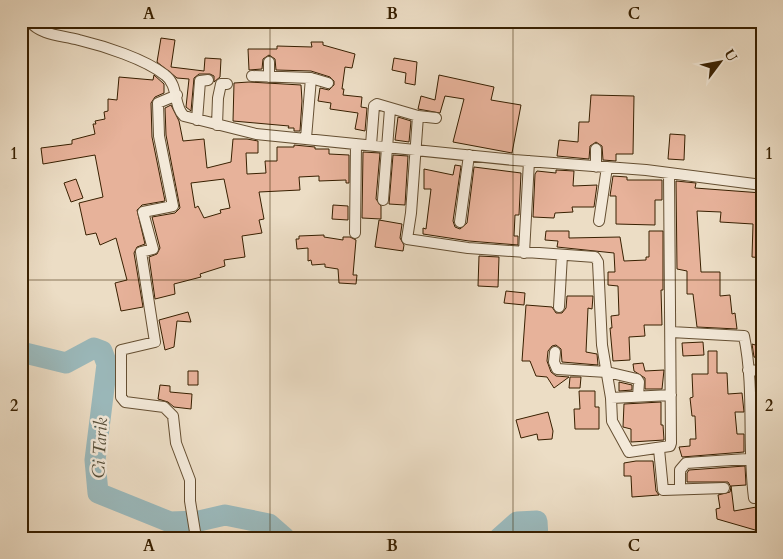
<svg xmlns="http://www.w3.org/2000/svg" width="783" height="559" viewBox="0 0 783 559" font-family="Cardo,serif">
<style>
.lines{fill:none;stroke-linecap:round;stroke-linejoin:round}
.river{stroke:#9bbabd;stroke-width:21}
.building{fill:#e7b29a;stroke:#382001;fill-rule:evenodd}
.minor-casing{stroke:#654f32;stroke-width:12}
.minor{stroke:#f3e9d9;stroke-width:10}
.grid{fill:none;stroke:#382001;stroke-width:1;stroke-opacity:0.55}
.labels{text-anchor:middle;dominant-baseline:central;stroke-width:5;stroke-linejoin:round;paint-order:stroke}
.water-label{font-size:18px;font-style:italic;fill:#564e39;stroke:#f3e9d9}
.neatline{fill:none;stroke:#382001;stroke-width:2}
.grid-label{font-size:16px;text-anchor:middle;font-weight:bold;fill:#382001}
</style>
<rect width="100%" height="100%" fill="#ecddc5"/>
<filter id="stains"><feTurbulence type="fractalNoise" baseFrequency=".004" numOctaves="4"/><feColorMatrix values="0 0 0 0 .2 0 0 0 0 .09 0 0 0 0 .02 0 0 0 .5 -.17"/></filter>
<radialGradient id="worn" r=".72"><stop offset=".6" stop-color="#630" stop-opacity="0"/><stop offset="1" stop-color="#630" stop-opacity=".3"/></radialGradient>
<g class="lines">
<path class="river" d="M 21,352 L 66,363 L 94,348 L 102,351 L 107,364 L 95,460 L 98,493 L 170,522 L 199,521 L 225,515 L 269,524 L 285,538
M 499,538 L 517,522 L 537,521 L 538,538"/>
</g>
<path class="building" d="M 161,38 L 175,40 L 171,67 L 204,71 L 205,58 L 221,59 L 220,77 L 214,82 L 214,76 L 210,74 L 199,74 L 194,78 L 191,111 L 186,107 L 189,79 L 177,78 L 157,62 Z
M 311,42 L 323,42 L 323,45 L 355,54 L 352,68 L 345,67 L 342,89 L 344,89 L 343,95 L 362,97 L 361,107 L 367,108 L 365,131 L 355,129 L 358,113 L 330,109 L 331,103 L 318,101 L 320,88 L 329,90 L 334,85 L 334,81 L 330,77 L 311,71 L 276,70 L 275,59 L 269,55 L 263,59 L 262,69 L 249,70 L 248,49 L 277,49 L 277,46 L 312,47 Z
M 394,58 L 417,62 L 415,85 L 405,83 L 406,73 L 392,70 Z
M 154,75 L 164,84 L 164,93 L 155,97 L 151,103 L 152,137 L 165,201 L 142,205 L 137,210 L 145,244 L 137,247 L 134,253 L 143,307 L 121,311 L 115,283 L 127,280 L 116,238 L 100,245 L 96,233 L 86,235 L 79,203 L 103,197 L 95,155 L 43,164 L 41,148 L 72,144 L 72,140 L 95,134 L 93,124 L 96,124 L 95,121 L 105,119 L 104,112 L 108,111 L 108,99 L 117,100 L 119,77 L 153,80 Z
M 439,75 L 494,87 L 491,100 L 521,105 L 512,153 L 453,142 L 464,99 L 445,96 L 440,113 L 418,109 L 421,96 L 435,100 Z
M 249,82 L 301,85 L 302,101 L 300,131 L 294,131 L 294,128 L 288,128 L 289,126 L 233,121 L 234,83 Z
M 591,95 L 634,96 L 633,154 L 616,154 L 616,161 L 603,160 L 602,146 L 596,142 L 590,146 L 589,159 L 557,156 L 559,140 L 578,142 L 579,122 L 589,122 Z
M 171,105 L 179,121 L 183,141 L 204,139 L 207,168 L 231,162 L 233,139 L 247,139 L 258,141 L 258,153 L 246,153 L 247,174 L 266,173 L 265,161 L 277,161 L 277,147 L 294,147 L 294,145 L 315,147 L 315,149 L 329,149 L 329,154 L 349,155 L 349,183 L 346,183 L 346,180 L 319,181 L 319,176 L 299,177 L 300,190 L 259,192 L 264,219 L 259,220 L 262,233 L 242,236 L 245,257 L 224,260 L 225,266 L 200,274 L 201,277 L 174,284 L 175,294 L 155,299 L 149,257 L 157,254 L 160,248 L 152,217 L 175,213 L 180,208 L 166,135 L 165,108 ZM 224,179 L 230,208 L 220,210 L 221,213 L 204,218 L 198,206 L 195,208 L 191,183 Z
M 398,117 L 411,121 L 409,142 L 395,140 Z
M 670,134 L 685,135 L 684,160 L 668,159 Z
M 363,152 L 380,153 L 376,199 L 381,206 L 381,219 L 362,218 Z
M 393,155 L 408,156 L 405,205 L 389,204 Z
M 455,165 L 461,166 L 453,221 L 455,227 L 460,229 L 467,223 L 474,167 L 521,173 L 519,215 L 515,215 L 514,236 L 518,236 L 518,245 L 469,241 L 423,234 L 423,228 L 426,229 L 431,189 L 424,189 L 424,169 L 453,175 Z
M 556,170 L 574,171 L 573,186 L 597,185 L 594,207 L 572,207 L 573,212 L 555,213 L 554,218 L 533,217 L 535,174 L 537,171 L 556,173 Z
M 613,176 L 627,177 L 627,180 L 662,180 L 662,200 L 655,200 L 655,225 L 616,224 L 616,196 L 610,196 Z
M 76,179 L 83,198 L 71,202 L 64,183 Z
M 676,181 L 696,183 L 695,188 L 762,193 L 762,258 L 752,257 L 753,224 L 720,222 L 721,212 L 697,211 L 701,272 L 720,272 L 720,296 L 730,295 L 732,314 L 735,313 L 737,329 L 697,327 L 693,294 L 687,294 L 687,271 L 677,269 Z
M 333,205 L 348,206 L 348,220 L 332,219 Z
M 379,220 L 402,224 L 400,238 L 404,245 L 403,251 L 375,247 Z
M 546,231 L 569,231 L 569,238 L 620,237 L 624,261 L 646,260 L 646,257 L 649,257 L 649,231 L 663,231 L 663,290 L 661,290 L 662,325 L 644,325 L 645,336 L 629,337 L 630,360 L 613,361 L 610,328 L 612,328 L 611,316 L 619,315 L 618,286 L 608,285 L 608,272 L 615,272 L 614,253 L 557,247 L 558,241 L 545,240 Z
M 324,235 L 324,237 L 343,240 L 343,237 L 350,237 L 356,240 L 353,275 L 357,275 L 356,284 L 339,283 L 338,269 L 325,267 L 325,264 L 312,265 L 311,260 L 308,261 L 308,248 L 297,249 L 296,239 L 299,239 L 299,236 Z
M 479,256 L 499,257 L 498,287 L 478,286 Z
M 506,291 L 525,293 L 524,305 L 504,303 Z
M 567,296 L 593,296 L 592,309 L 588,308 L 586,352 L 597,354 L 598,365 L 562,362 L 561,349 L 556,345 L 552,346 L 548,351 L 547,361 L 551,372 L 556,376 L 569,377 L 554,388 L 547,377 L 536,376 L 530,361 L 522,361 L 526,305 L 552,307 L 556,313 L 562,313 L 566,308 Z
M 188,312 L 191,322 L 177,321 L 174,347 L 165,350 L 159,320 Z
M 703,342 L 704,355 L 683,356 L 682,343 Z
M 752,344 L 762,347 L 762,359 L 754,357 Z
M 708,351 L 717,351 L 717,373 L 727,373 L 728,394 L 742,393 L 744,412 L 735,412 L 737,434 L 744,434 L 744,452 L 682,457 L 679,447 L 690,446 L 690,439 L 696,439 L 695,416 L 692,416 L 690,398 L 693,397 L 692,374 L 708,374 Z
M 643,363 L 645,371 L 664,370 L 662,389 L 645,389 L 645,378 L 634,371 L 633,364 Z
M 188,371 L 198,371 L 198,385 L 188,385 Z
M 570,377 L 581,377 L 580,388 L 569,388 Z
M 619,382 L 632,385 L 632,390 L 619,391 Z
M 160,385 L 170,386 L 170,392 L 192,394 L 191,409 L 174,407 L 168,402 L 158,399 Z
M 579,391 L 595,391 L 595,407 L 599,407 L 599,429 L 575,429 L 574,409 L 580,409 Z
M 661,402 L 661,425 L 663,425 L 664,440 L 631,442 L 631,429 L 623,427 L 624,404 Z
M 548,412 L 553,431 L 552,439 L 538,440 L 537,434 L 521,438 L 516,420 Z
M 636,461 L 653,461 L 656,491 L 659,495 L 632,497 L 631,476 L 624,476 L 624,463 Z
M 745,466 L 746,485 L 731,486 L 734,511 L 762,506 L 762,532 L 717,519 L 716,509 L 720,508 L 718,495 L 730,492 L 731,487 L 728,482 L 687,482 L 687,473 L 689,470 Z"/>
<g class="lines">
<defs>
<path id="minor" d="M 29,21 C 42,36 61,35 79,40 C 104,46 145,59 165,75 C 179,85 173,106 184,116 L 256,134 L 514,160 L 646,170 L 762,185
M 269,62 L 269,77
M 252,76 L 311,78 L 328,83
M 177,95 L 158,103 L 159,136 L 173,206 L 143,212 L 153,249 L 141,252 L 155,342 L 121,350 L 121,397 L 125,402 L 164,407 L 173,416 L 176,443 L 190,480 L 190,501 L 196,538
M 418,116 L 411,213 L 407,239 L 468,248 L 595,257 L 598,262 L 602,345 L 611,398 L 612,421 L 629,452 L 670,446 L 671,443 L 669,173
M 197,120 L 200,81 L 208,80
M 217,125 L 218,98 L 221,84 L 227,84
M 306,138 L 311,78
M 371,145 L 374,106 L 377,104 L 418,116 L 436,118
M 596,167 L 596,149
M 383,200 L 390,109
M 599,221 L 607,167
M 460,222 L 469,155
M 355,233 L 356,144
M 524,253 L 529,161
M 559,307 L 562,255
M 671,332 L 744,336 C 755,389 747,444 754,498
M 555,352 L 554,362 L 557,369 L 607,372 L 637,379 L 639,382 L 638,396
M 748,370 L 762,371
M 611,398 L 671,395
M 751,410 L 762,410
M 659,449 L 663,490 L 724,488
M 680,488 L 680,470 L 686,463 L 762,458"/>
</defs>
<use href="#minor" class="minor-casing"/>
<use href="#minor" class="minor"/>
</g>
<path class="grid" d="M 270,21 L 270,538M 513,21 L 513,538M 21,280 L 762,280"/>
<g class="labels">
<g class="water-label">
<text transform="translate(100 448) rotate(-87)">Ci Tarik</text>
</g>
</g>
<rect width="783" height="559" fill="none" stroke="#ecddc5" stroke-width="55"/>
<g transform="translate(720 62) rotate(58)" stroke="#f3e9d9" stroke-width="4" paint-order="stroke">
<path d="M0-4L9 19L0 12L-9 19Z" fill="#382001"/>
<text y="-8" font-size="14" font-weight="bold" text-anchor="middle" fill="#382001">U</text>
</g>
<rect x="28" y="28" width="728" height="504" class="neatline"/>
<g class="grid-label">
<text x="149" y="19">A</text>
<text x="392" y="19">B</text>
<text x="634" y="19">C</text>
<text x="14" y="159">1</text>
<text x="769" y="159">1</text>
<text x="14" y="411">2</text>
<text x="769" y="411">2</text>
<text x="149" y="551">A</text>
<text x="392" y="551">B</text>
<text x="634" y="551">C</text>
</g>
<rect width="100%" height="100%" filter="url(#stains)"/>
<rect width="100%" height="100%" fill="url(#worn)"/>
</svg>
